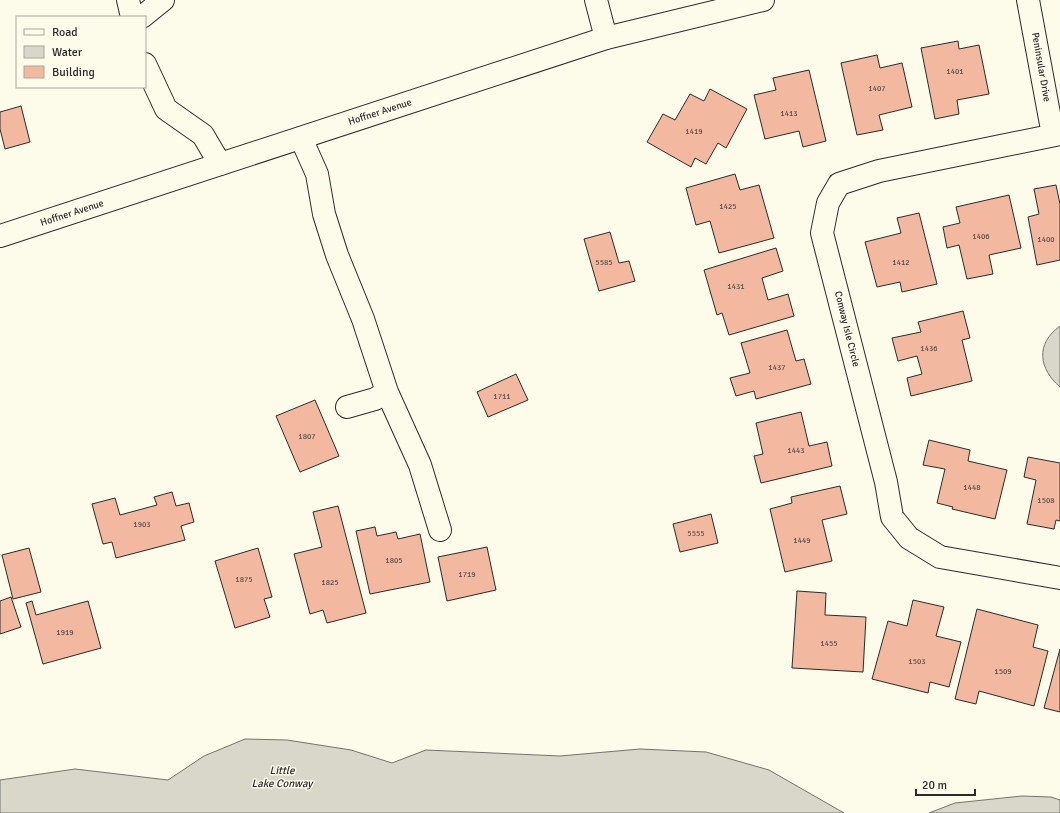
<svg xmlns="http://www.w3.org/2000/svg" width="1060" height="813" viewBox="0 0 1060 813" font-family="Signika,sans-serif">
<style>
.water{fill:#d8d7c9;stroke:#74746e}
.building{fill:#f2b8a0;stroke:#2b2b2b}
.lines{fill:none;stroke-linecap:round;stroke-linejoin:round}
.minor-casing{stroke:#2b2b2b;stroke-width:24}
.major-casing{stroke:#2b2b2b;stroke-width:24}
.minor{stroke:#fdfbea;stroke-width:22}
.major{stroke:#fdfbea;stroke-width:22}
.labels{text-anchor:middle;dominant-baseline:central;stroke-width:3;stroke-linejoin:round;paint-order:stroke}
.number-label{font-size:8px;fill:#5d4e48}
.street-label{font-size:10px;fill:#2b2b2b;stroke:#fdfbea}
.water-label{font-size:11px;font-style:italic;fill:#2b2b2b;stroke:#fdfbea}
</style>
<rect width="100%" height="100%" fill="#fdfbea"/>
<path class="water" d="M 1060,326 L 1060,387 C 1039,369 1035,344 1060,326 Z
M 245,739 L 287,740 L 351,750 L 392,763 L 426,750 L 560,756 L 640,749 L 706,752 L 769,770 L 844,813 L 0,813 L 0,780 L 75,769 L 168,780 L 204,756 Z
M 1022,796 L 1051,797 L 1060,800 L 1060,813 L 929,813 L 955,803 Z"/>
<path class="building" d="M 958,41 L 959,49 L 979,45 L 989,94 L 957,100 L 959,114 L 935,119 L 921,48 Z
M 877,55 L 880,68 L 902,63 L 912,107 L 879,115 L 883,130 L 857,135 L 841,63 Z
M 809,70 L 826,141 L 803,147 L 799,131 L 765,139 L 754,95 L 776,90 L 773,78 Z
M 710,89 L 747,109 L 726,148 L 718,143 L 706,164 L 695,158 L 691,167 L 647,142 L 663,114 L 675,120 L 690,94 L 704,101 Z
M 21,106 L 30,142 L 5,149 L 0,129 L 0,112 Z
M 735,174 L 740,190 L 759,185 L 774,238 L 719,253 L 710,221 L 696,225 L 686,188 Z
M 1056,185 L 1060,204 L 1060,260 L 1037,265 L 1028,217 L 1039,214 L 1034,189 Z
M 1009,195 L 1021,248 L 989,255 L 993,274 L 967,279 L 959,245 L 947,248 L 943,227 L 960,223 L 956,207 Z
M 919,213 L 937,284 L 902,292 L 900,282 L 877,287 L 865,242 L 901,233 L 897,218 Z
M 610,232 L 619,263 L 629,261 L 635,281 L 599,291 L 584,239 Z
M 776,248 L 783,271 L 762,278 L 768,300 L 788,294 L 794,316 L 729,335 L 722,313 L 717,315 L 704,270 Z
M 963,311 L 970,338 L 962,340 L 972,381 L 911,396 L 907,378 L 922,374 L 917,356 L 898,361 L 892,338 L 921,332 L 918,322 Z
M 787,330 L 796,361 L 804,359 L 811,384 L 756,399 L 754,391 L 736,396 L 730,378 L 750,373 L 741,343 Z
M 516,374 L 528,400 L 488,417 L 477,392 Z
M 315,400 L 339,456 L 300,472 L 276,416 Z
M 801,412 L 809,446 L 827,442 L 832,466 L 761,483 L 754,456 L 763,454 L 756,423 Z
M 929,440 L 970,450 L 968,461 L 1007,470 L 995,519 L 952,509 L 953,507 L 937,503 L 945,469 L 923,465 Z
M 1028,457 L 1060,463 L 1060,521 L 1056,520 L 1054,529 L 1027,524 L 1036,480 L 1024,477 Z
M 840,486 L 847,514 L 822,520 L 832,561 L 785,572 L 770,509 L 792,503 L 791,497 Z
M 172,492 L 176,506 L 189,503 L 194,522 L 181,526 L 185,540 L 116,558 L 112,542 L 103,544 L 92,504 L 115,498 L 120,515 L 157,505 L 154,497 Z
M 338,506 L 366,613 L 327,623 L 323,610 L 310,614 L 294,554 L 322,547 L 313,512 Z
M 711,514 L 718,543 L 680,552 L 673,524 Z
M 375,527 L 377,536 L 396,532 L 398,539 L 420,534 L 430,582 L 370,594 L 356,531 Z
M 487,547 L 496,590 L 447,601 L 438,557 Z
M 29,548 L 41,592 L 13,599 L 2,555 Z
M 258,548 L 272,597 L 264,599 L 270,617 L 235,628 L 215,561 Z
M 797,591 L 826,593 L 825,615 L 866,617 L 863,672 L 792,668 Z
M 11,597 L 21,627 L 0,634 L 0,601 Z
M 913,600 L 944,607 L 936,636 L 961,642 L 949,687 L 930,682 L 928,693 L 872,679 L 888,621 L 907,626 Z
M 32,601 L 36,615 L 88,601 L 101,648 L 43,664 L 26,603 Z
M 977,609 L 1038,625 L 1033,647 L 1048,651 L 1034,706 L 979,691 L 976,704 L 955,699 Z
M 1060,649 L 1060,712 L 1044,708 Z"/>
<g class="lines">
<defs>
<path id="minor" d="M 128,0 L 132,17
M 596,0 L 606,38
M 1028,0 L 1053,135
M 142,17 L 163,0
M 145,64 L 166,109 L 203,135 L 220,164
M 1060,134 L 879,171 L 839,184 L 828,203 L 822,233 L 886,482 L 892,517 L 909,538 L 940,557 L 1060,578
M 301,138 L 317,174 L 324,214 L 337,255 L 363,319 L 387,392 L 375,399 L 347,407
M 387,392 L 420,465 L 440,530"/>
<path id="major" d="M 0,236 L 606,38 L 763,0"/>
</defs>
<use href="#minor" class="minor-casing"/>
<use href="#major" class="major-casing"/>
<use href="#minor" class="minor"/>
<use href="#major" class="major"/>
</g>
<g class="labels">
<g class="number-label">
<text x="955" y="71">1401</text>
<text x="877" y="88">1407</text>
<text x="789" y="113">1413</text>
<text x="694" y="131">1419</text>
<text x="728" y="206">1425</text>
<text x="981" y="236">1406</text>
<text x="1046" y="239">1400</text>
<text x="604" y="262">5585</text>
<text x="901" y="262">1412</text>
<text x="736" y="286">1431</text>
<text x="929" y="348">1436</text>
<text x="777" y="367">1437</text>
<text x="502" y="396">1711</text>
<text x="307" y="436">1807</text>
<text x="796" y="450">1443</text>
<text x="972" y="487">1448</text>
<text x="1046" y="500">1508</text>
<text x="142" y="524">1903</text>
<text x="696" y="533">5555</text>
<text x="802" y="540">1449</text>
<text x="394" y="560">1805</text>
<text x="467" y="574">1719</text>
<text x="244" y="579">1875</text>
<text x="330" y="582">1825</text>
<text x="65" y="632">1919</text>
<text x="829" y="643">1455</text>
<text x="917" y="661">1503</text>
<text x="1003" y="671">1509</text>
</g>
<g class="street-label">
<text transform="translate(1041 67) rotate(80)">Peninsular Drive</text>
<text transform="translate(380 112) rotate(-18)">Hoffner Avenue</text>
<text transform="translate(72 213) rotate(-18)">Hoffner Avenue</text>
<text transform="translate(847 329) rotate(76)">Conway Isle Circle</text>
</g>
<g class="water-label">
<text x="282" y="770">Little<tspan x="282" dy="13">Lake Conway</tspan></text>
</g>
</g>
<rect x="16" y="16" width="130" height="72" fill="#fdfbea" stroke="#a9a89e"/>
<rect x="24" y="29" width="20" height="6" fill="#fdfbea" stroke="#a9a89e"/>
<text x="52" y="36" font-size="12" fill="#2b2b2b">Road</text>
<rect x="24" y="46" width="20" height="12" fill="#d8d7c9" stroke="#a9a89e"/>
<text x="52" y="56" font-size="12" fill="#2b2b2b">Water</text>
<rect x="24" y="66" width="20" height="12" fill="#f2b8a0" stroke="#a9a89e"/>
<text x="52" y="76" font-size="12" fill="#2b2b2b">Building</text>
<path d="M916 789v6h59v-6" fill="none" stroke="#2b2b2b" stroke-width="2"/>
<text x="922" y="789" font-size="12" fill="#2b2b2b" stroke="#fdfbea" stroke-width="3" paint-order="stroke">20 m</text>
</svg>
